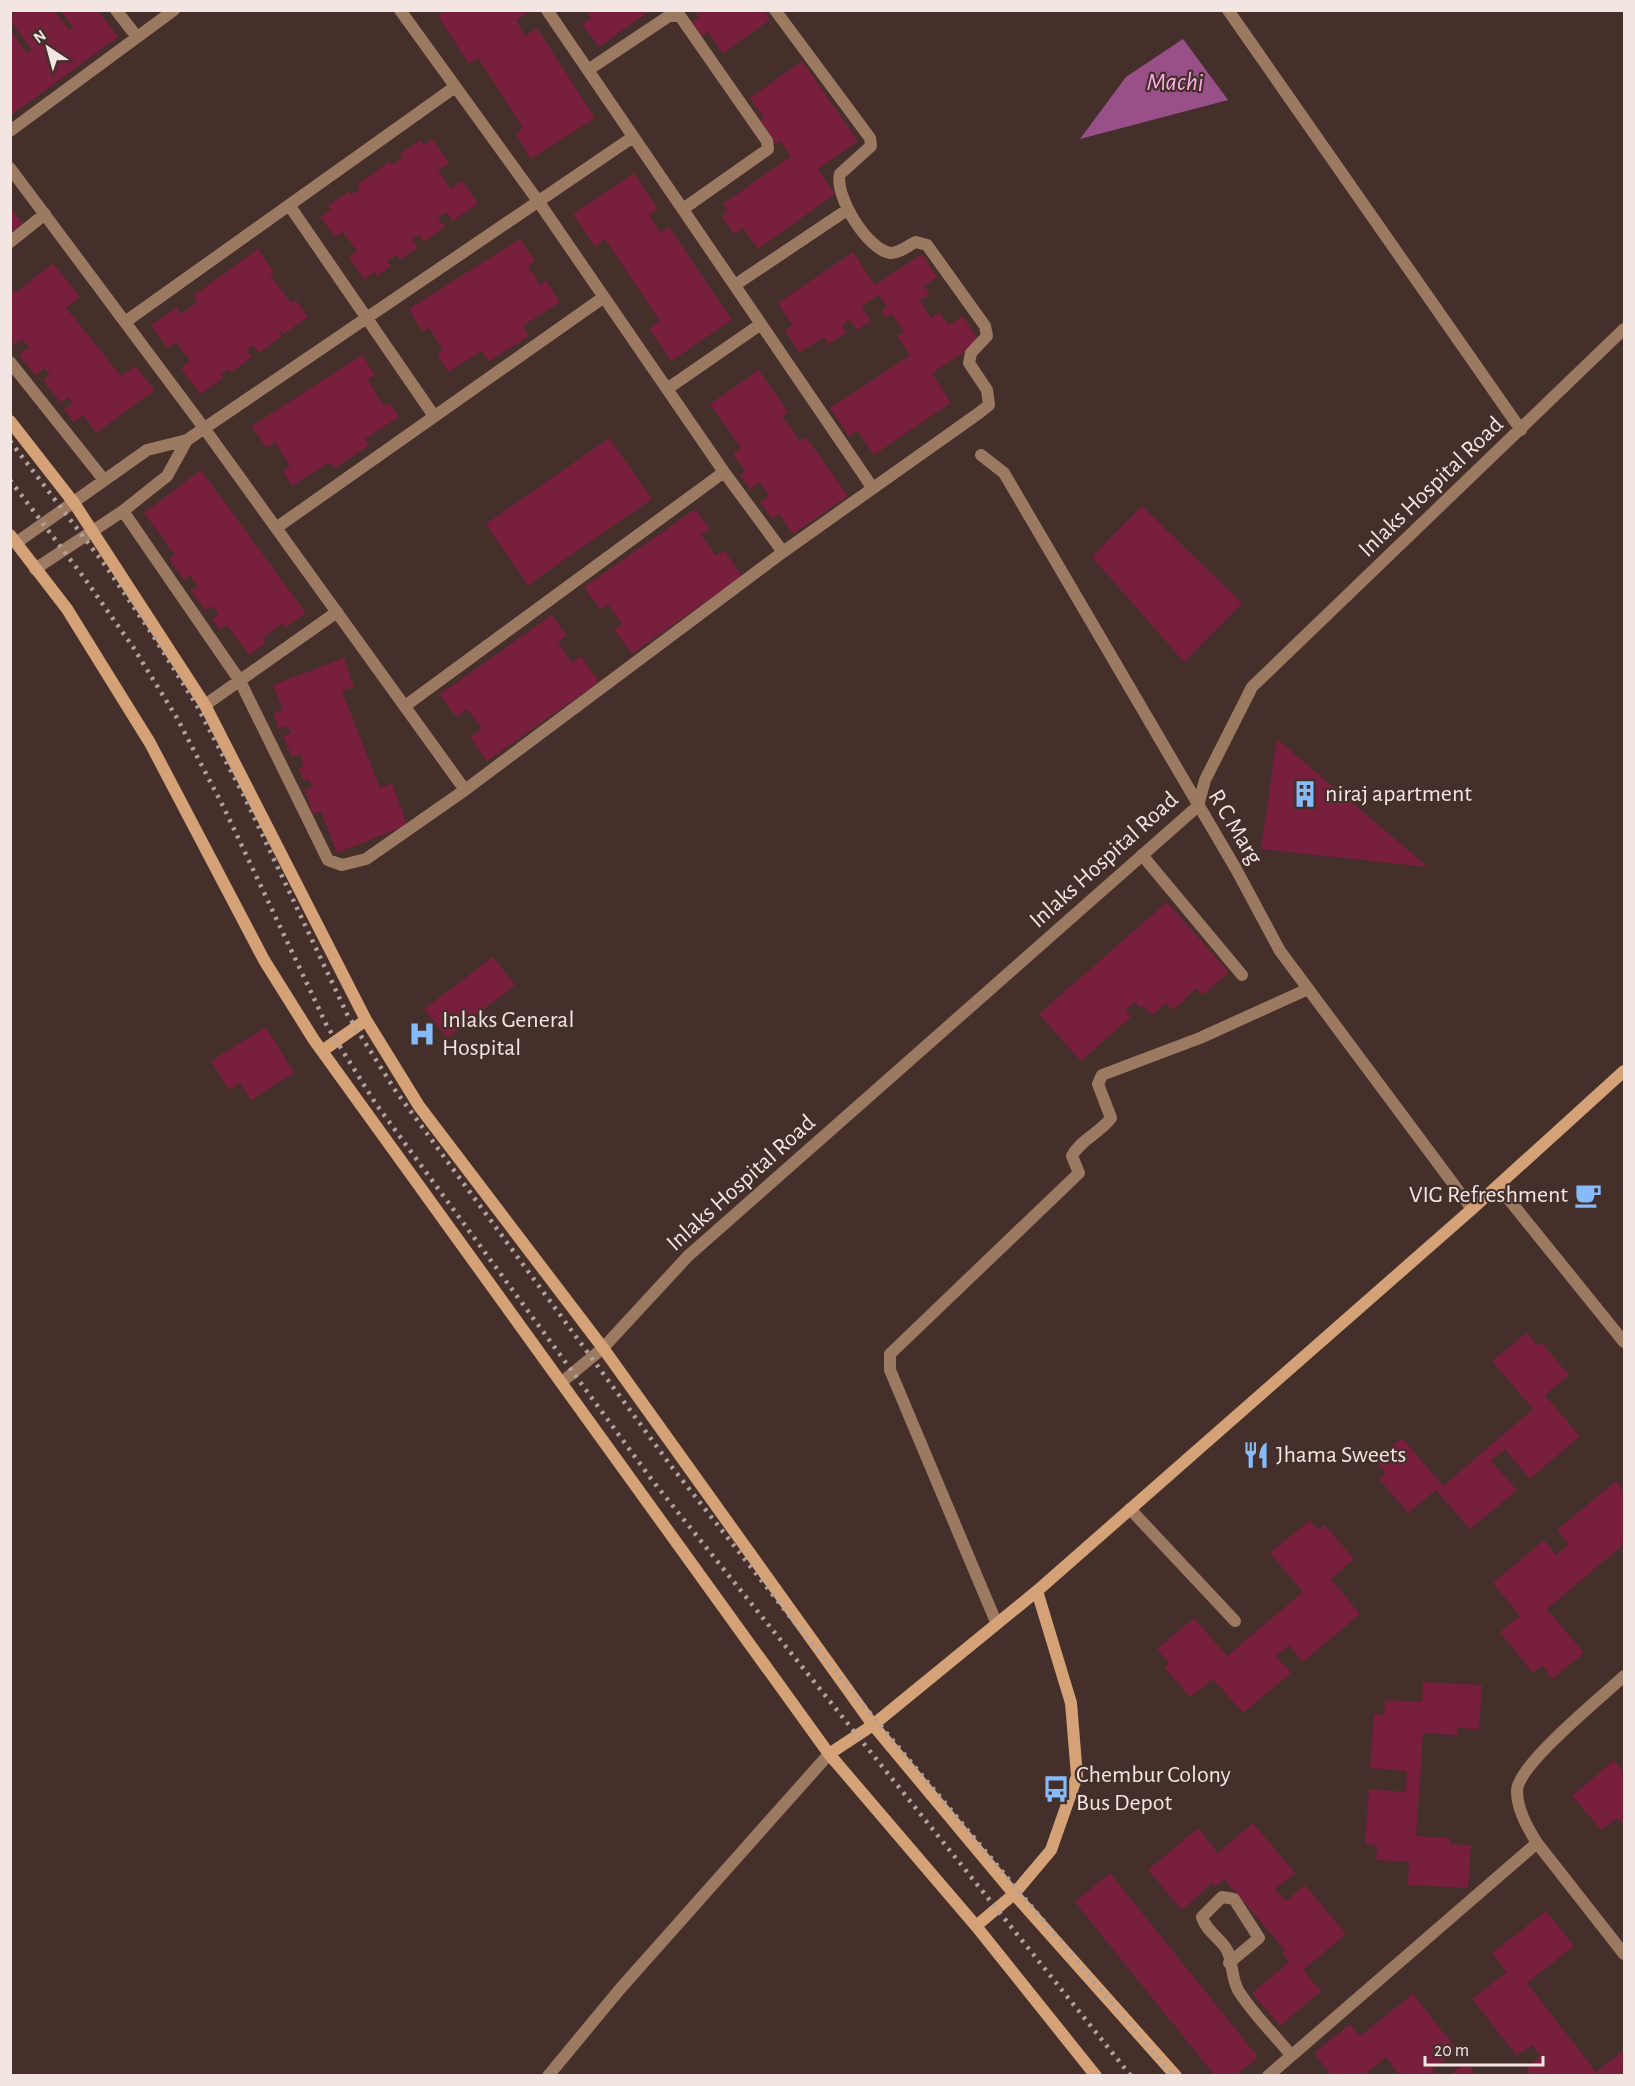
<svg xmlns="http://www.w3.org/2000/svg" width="1635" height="2086" viewBox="0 0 1635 2086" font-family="'Alegreya Sans',sans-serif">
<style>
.water{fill:#994f88}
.building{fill:#771f3d}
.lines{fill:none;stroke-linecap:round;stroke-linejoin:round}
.service{stroke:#9b7a61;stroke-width:12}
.minor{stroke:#9b7a61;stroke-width:12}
.secondary{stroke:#d5a177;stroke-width:12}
.rail{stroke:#b1a19d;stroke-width:4.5;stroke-dasharray:3 6;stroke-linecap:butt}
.labels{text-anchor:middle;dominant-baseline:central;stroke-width:4.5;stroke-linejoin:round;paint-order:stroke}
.street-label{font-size:24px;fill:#f3e5e2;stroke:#442f2b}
.poi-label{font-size:24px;fill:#f3e5e2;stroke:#442f2b;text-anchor:start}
.water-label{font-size:26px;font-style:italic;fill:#feace8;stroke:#442f2b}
</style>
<rect width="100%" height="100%" fill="#442f2b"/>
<path class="water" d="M 1183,39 L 1228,100 L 1080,139 L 1126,77 Z"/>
<path class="building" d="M 18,10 L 54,10 L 69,30 L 73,27 L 60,10 L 98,10 L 118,37 L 10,116 L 10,30 L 27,53 L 32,50 L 10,20 L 10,16 Z
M 445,10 L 526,10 L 527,13 L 516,20 L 525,36 L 537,28 L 595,118 L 531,159 L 516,134 L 523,128 L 478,58 L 469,64 L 438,16 Z
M 586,10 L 651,10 L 599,47 L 582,24 L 591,18 Z
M 694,10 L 764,10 L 770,20 L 723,53 L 708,32 L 698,39 L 688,25 L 699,17 Z
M 802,61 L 858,141 L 818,169 L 835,194 L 758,249 L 743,228 L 734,234 L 722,216 L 728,211 L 723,204 L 791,156 L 780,141 L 773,145 L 757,123 L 764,118 L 750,98 Z
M 432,139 L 449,163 L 438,170 L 451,189 L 462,181 L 478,203 L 453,221 L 446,212 L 438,218 L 445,227 L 424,242 L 419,235 L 412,239 L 418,247 L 400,260 L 396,255 L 387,261 L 391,266 L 377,276 L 374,272 L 364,279 L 349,257 L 357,251 L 343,232 L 335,237 L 320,217 L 331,210 L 328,206 L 349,191 L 351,195 L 360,189 L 357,185 L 390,161 L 392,165 L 403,157 L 400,154 L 420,140 L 424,145 Z
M 634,173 L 658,209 L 649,215 L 660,232 L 669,227 L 732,320 L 671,361 L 649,328 L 660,321 L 605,239 L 595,247 L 573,214 Z
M 10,207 L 23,224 L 10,233 Z
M 520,239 L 535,261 L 528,266 L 540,285 L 546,281 L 560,302 L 523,326 L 529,336 L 489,361 L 482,351 L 448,372 L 437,354 L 443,350 L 429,328 L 422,331 L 409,309 Z
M 258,249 L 274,272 L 270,275 L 291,303 L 296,300 L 308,317 L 284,334 L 281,330 L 279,332 L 282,336 L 259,353 L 253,345 L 247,350 L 252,357 L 231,372 L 228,369 L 221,375 L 223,378 L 200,394 L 181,368 L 190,361 L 176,342 L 167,348 L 151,325 L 177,307 L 181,314 L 197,302 L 193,296 Z
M 853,252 L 875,285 L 922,254 L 937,277 L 924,286 L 930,294 L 920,300 L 931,318 L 940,312 L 949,325 L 963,316 L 980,342 L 932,373 L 951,403 L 874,455 L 857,430 L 849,437 L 830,408 L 910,355 L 897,336 L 904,332 L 892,314 L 886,318 L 881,311 L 887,307 L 879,295 L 862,306 L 871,321 L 857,330 L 850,320 L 842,325 L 846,333 L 829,344 L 824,337 L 799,353 L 785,330 L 792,325 L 778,303 Z
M 53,263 L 80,297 L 66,308 L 121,376 L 135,366 L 155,390 L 96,433 L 83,415 L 74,422 L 64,409 L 72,402 L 68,397 L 61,403 L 43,380 L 50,375 L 45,368 L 36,376 L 19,355 L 29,347 L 22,339 L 15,345 L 10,340 L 10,288 L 15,293 Z
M 362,355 L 375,375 L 368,380 L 384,406 L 390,403 L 399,417 L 365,439 L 369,445 L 335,468 L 330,462 L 292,486 L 283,471 L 290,466 L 275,442 L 266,448 L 252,426 Z
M 759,370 L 788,412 L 782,416 L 800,441 L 806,437 L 848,496 L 793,534 L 779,514 L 772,519 L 760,502 L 769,496 L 760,482 L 750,489 L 740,475 L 745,471 L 733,453 L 741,448 L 710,404 Z
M 609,438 L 652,499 L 528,585 L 486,524 Z
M 201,470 L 306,613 L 285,628 L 282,623 L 262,639 L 265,643 L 249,655 L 227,625 L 220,630 L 212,619 L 219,614 L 212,606 L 205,610 L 191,591 L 198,586 L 190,575 L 184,580 L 169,559 L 175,555 L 144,513 Z
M 1142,506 L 1242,603 L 1184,662 L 1092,557 Z
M 695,509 L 710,529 L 701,535 L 716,556 L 724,550 L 742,576 L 632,654 L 614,629 L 622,624 L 608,604 L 600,609 L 584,587 Z
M 552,615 L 567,635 L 558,642 L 572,663 L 581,656 L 599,682 L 487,761 L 470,737 L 482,729 L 467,709 L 456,717 L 440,694 Z
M 344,658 L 354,687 L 342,691 L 380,788 L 392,783 L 407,825 L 337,853 L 321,811 L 313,814 L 305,791 L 312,787 L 309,779 L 304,781 L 299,768 L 304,766 L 300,754 L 292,757 L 283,736 L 291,733 L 288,726 L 279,729 L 273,713 L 283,710 L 273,685 Z
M 1277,739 L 1428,867 L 1261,849 Z
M 1167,902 L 1229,972 L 1202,995 L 1197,988 L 1173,1010 L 1166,1003 L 1152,1015 L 1144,1006 L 1141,1008 L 1135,1002 L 1126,1010 L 1131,1017 L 1081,1061 L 1039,1014 Z
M 493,957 L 515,985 L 447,1038 L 424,1009 Z
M 266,1027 L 294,1073 L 251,1100 L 240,1083 L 229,1090 L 211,1061 Z
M 1527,1333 L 1538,1346 L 1541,1342 L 1569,1375 L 1545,1395 L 1580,1436 L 1530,1479 L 1505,1449 L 1491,1461 L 1517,1490 L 1470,1529 L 1436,1490 L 1408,1513 L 1379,1479 L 1386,1473 L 1375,1460 L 1402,1438 L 1443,1486 L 1533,1409 L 1492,1361 Z
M 1616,1481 L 1624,1491 L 1624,1544 L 1547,1609 L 1584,1653 L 1552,1679 L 1542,1665 L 1533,1673 L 1500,1632 L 1520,1616 L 1493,1583 L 1544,1540 L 1556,1555 L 1569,1544 L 1557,1530 Z
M 1310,1520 L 1318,1530 L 1325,1525 L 1354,1559 L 1331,1579 L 1360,1614 L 1303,1662 L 1289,1645 L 1276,1656 L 1291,1673 L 1243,1713 L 1213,1679 L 1190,1697 L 1164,1667 L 1169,1663 L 1157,1649 L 1194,1618 L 1227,1656 L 1303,1592 L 1270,1553 Z
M 1423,1682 L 1482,1685 L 1479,1729 L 1458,1728 L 1457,1735 L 1423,1733 L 1416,1836 L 1450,1838 L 1450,1844 L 1471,1845 L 1468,1888 L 1408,1885 L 1409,1862 L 1376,1860 L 1377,1845 L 1365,1844 L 1369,1789 L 1406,1792 L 1407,1771 L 1370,1768 L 1374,1714 L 1384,1715 L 1385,1700 L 1422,1702 Z
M 1614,1760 L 1624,1772 L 1624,1821 L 1622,1823 L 1617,1818 L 1601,1830 L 1572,1796 Z
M 1253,1823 L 1295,1873 L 1275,1889 L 1286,1901 L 1305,1885 L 1346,1934 L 1303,1970 L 1321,1991 L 1280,2026 L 1252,1993 L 1289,1962 L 1282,1953 L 1285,1950 L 1224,1879 L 1215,1887 L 1212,1883 L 1182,1910 L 1148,1870 L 1198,1828 L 1218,1853 Z
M 1110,1873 L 1258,2057 L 1235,2076 L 1215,2076 L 1075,1902 Z
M 1546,1911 L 1574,1946 L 1527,1983 L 1596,2072 L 1624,2050 L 1624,2076 L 1532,2076 L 1526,2067 L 1541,2056 L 1532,2045 L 1517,2056 L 1472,1999 L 1507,1972 L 1492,1953 Z
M 1413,1994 L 1457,2050 L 1432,2070 L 1437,2076 L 1400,2076 L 1386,2057 L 1363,2076 L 1332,2076 L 1314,2053 L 1350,2024 L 1360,2036 Z
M 1466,2062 L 1477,2076 L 1449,2076 Z"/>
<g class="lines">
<path class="service" d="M 1142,855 L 1242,975
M 996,1622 L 890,1370 L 890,1354 L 1079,1173 L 1072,1156 C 1080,1140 1100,1133 1111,1118 L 1098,1084 L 1102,1075 L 1200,1038 L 1308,989"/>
<path class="minor" d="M 116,10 L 137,37
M 400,10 L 538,201 L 724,472
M 547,10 L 872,487
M 1228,10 L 1521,430
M 588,70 L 669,16 L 680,16 L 767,141 L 768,149 L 683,209
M 10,131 L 174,10
M 10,168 L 204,428 L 465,790
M 289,205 L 434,416
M 10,242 L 45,214
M 735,285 L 847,210
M 125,322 L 455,87
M 10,362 L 104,480
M 667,389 L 761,324
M 981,455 L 1004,473 L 1236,869 L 1280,951 L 1472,1209
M 123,511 L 240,681 L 328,860 L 342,865 L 366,859 L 465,790 L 783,552 L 979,413 L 989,405 L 987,390 L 969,363 L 971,353 L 987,336 L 985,326 L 927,245 L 916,242 C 909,245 898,254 890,253 C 868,250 834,196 840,174 L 871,146 L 870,138 L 775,10
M 276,528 L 604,297
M 16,543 L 147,450 L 187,440 L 633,137
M 35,569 L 123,511 L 167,476 L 187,440
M 205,705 L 337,612
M 405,706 L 724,472 L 783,552
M 1498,1186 L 1624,1342
M 562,1382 L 603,1348 L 688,1256 L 1198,806 L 1205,780 L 1252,687 L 1624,329
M 1130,1509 L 1235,1621
M 1624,1676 C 1603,1696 1517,1765 1517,1791 C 1517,1809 1527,1827 1537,1843 L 1624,1954
M 1229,1963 L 1259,1938 L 1234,1899 L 1222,1897 L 1202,1917 C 1206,1931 1220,1938 1227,1950 C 1233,1962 1231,1977 1238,1990 C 1252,2013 1274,2034 1291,2055
M 548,2076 L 620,1989 L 829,1754
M 1268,2076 L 1537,1843"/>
<path class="secondary" d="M 10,421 L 74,503 L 205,705 L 366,1020 L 419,1106 L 603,1348 L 873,1725 L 1014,1894 L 1176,2076
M 10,535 L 67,609 L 150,743 L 264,960 L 314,1040 L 829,1754 L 976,1926 L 1096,2076
M 322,1051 L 366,1020
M 829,1754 L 873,1725 L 1037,1591 L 1472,1209 L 1624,1071
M 976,1926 L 1014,1894 L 1051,1850 L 1077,1776 L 1071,1703 L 1037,1591"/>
<path class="rail" d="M 10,441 L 105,565 L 152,634 L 197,706 L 245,798 L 347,1014 L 395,1090 L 671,1466 L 799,1628 L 1173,2076
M 10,480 L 85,579 L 133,647 L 177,718 L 224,808 L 327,1026 L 376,1104 L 652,1480 L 1131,2076"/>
</g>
<defs>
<symbol id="building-bare" viewBox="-9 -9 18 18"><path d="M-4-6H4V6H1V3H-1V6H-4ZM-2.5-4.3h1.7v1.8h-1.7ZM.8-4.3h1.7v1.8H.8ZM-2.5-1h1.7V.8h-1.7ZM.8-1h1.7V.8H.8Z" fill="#86bbfb" stroke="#442f2b" stroke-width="2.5" paint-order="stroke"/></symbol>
<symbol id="hospital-bare" viewBox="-9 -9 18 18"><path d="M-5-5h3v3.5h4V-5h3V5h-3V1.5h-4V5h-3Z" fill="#86bbfb" stroke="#442f2b" stroke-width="2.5" paint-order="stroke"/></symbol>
<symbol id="cafe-bare" viewBox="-9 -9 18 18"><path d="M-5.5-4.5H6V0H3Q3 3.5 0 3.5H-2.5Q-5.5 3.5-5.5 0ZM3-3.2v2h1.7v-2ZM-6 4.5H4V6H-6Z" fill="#86bbfb" stroke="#442f2b" stroke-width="2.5" paint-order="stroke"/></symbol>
<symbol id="restaurant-bare" viewBox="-9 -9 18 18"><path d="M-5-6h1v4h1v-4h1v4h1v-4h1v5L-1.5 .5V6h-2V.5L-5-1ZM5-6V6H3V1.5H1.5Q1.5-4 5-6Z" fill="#86bbfb" stroke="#442f2b" stroke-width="2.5" paint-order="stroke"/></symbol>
<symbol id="bus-bare" viewBox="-9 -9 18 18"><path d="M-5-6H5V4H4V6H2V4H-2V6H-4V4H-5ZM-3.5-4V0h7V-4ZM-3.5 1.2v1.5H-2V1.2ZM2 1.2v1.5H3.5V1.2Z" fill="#86bbfb" stroke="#442f2b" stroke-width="2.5" paint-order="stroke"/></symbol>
</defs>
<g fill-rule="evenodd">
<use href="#building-bare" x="1286" y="775" width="38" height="38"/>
<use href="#hospital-bare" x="403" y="1015" width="38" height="38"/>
<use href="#cafe-bare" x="1569" y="1176" width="38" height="38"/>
<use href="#restaurant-bare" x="1237" y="1436" width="38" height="38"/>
<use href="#bus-bare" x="1037" y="1770" width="38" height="38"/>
</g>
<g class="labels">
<g class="street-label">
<text transform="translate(1431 487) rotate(-44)">Inlaks Hospital Road</text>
<text transform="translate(1235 827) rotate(59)">R C Marg</text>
<text transform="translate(1104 860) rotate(-42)">Inlaks Hospital Road</text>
<text transform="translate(741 1183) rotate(-42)">Inlaks Hospital Road</text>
</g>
<g class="poi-label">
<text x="1325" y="794">niraj apartment</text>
<text x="442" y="1020">Inlaks General<tspan x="442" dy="28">Hospital</tspan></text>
<text x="1568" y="1195" text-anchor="end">VIG Refreshment</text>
<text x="1276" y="1455">Jhama Sweets</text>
<text x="1076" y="1775">Chembur Colony<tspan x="1076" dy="28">Bus Depot</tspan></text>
</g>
<g class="water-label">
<text x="1175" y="82">Machi</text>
</g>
</g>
<rect width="1635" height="2086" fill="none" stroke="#f3e5e2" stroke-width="24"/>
<g transform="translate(48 48) rotate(324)" stroke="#442f2b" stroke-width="4.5" paint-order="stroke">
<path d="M0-4.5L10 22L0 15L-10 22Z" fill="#f3e5e2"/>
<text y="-9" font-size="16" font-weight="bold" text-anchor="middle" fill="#f3e5e2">N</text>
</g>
<path d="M1425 2056v9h118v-9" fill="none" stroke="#f3e5e2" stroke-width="3"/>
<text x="1434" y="2056" font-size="18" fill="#f3e5e2" stroke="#442f2b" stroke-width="4.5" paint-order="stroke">20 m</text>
</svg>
